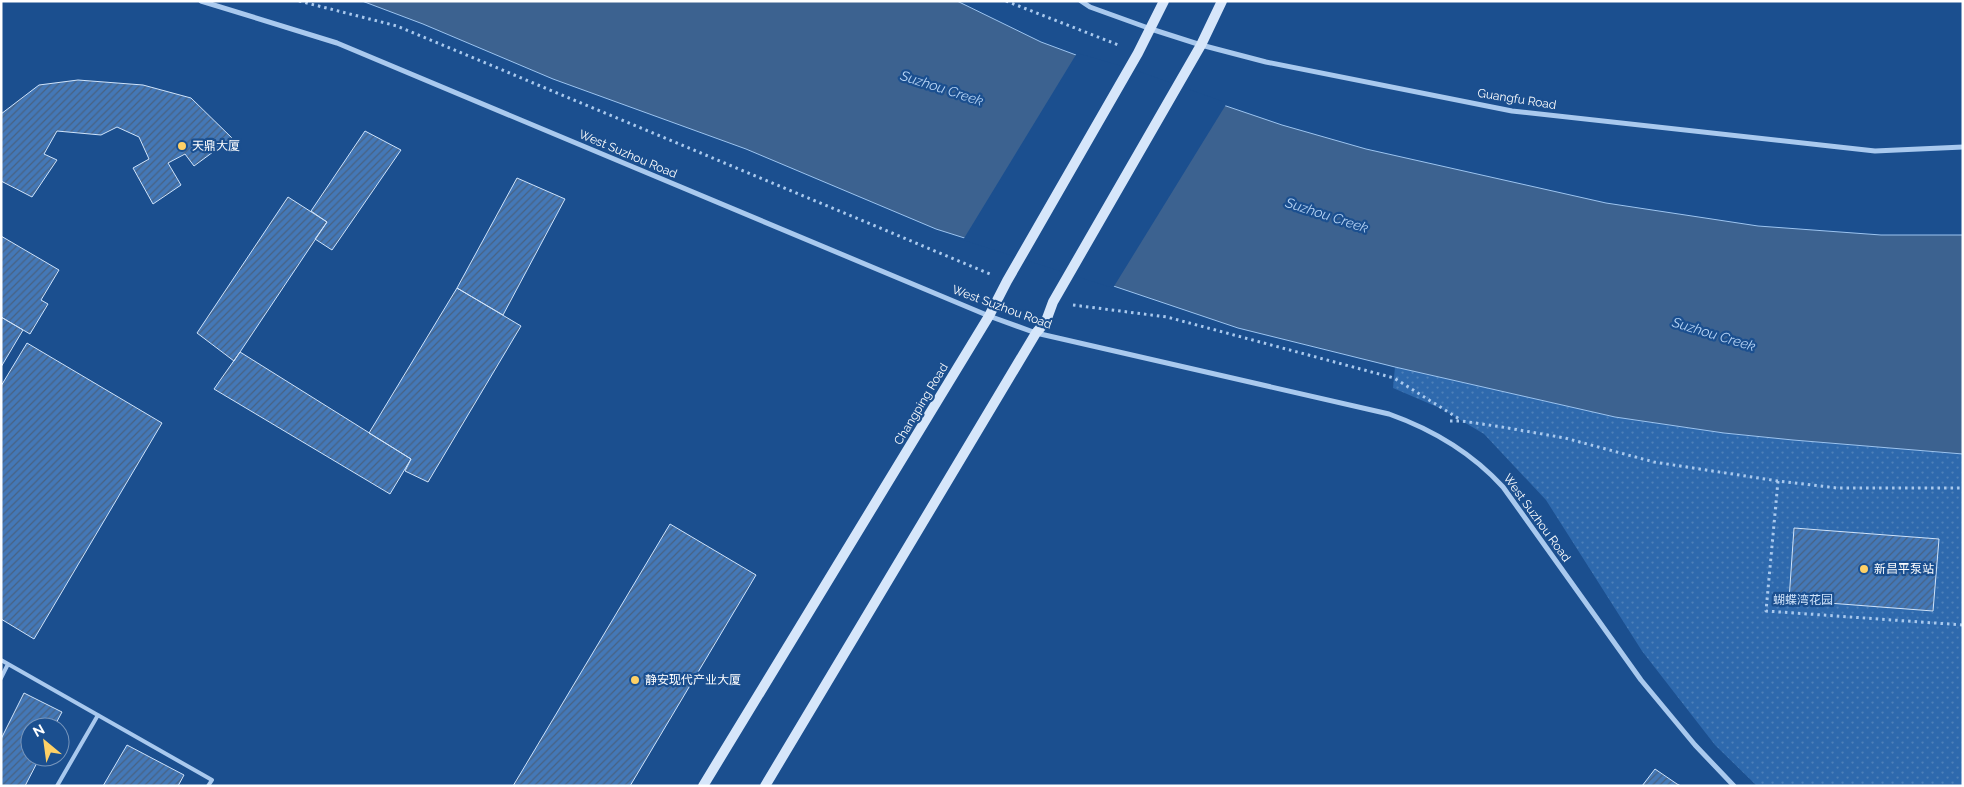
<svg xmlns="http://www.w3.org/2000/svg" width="1964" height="787" viewBox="0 0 1964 787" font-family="Raleway,'Noto Sans SC',sans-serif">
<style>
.grass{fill:url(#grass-dots)}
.water{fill:#3c6290;stroke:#9cc4f0}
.pier{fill:#1b4f8f}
.building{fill:url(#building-hatch);stroke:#cfe3fa}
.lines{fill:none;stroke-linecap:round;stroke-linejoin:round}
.path{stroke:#a9c9ee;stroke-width:3;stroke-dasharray:2.5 4;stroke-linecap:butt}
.lane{stroke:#a9c9ee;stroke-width:4}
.street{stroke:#a9c9ee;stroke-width:5}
.secondary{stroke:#d6e6fa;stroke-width:10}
.poi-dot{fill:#ffd166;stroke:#1b4f8f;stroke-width:2}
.labels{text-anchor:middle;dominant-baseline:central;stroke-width:4.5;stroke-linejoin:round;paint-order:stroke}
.street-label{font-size:12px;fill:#fff;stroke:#1b4f8f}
.poi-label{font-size:12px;fill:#fff;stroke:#1b4f8f;text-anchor:start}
.park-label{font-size:12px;fill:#cfe3fa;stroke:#1b4f8f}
.water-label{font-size:14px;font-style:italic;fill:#b5d3f5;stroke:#1b4f8f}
</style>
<defs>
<pattern id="grass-dots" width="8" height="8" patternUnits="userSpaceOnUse" patternTransform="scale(1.25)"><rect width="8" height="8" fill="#2e69ad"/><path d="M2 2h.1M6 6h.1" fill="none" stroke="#4d80b9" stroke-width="1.8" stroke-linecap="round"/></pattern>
<pattern id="building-hatch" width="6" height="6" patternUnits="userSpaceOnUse" patternTransform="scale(1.25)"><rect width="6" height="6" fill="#4478b7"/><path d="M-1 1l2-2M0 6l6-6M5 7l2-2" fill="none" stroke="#486282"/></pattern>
</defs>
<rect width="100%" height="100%" fill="#1b4f8f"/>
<path class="grass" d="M1395 367 1615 417 1724 433 1793 440 1963 454V786H1757L1715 745 1642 651 1546 500 1484 434 1442 409 1393 388Z"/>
<path class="water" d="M362 1H957L1041 42 1076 55 1282 125 1366 149 1606 203 1758 226 1881 235H1963V454L1793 440 1724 433 1615 417 1395 367 1238 328 1069 271 936 229 746 149 553 79 423 24Z"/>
<path class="pier" d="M1077 53 1135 70 1227 103 1113 288 963 240Z"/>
<path class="building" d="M78 80 143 85 191 98 232 138 194 166 185 154 168 163 181 185 153 204 133 168 149 159 139 137 117 127 101 135 57 131 44 154 57 160 32 197 1 181V114L39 85Z
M365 131 401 150 332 250 315 239 327 222 311 211Z
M517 178 565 199 503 315 457 288Z
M288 197 327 222 234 361 197 333Z
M1 236 59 270 41 300 48 304 30 334 1 317Z
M457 288 521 326 428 482 405 471 411 459 369 433Z
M1 317 23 330 1 367Z
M27 343 162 423 34 639 1 619V386Z
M240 352 411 459 390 494 214 389Z
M670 524 756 575 630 786H513Z
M1794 528 1939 539 1933 611 1789 600Z
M24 693 62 712 54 727H30V757H40L25 786H1V739Z
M127 745 184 775 178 786H103Z
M1655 769 1677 784 1681 786H1642Z"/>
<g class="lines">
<path class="path" d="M299 1 397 26 990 274
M1006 1 1121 46
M1073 305 1167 317 1394 378 1461 420
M1450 421H1462L1502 427 1565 438 1654 462 1778 481 1837 488H1963
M1778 481 1766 611 1963 625"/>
<path class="lane" d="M1 660 212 780 208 786
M1 678 8 664
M57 786 98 715"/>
<path class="street" d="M201 1 337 43 989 316 1036 333 1389 414C1434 430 1471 452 1503 487L1641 680 1695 745 1734 786
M1081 1 1090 7 1151 29 1201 45 1266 62 1512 111 1875 151 1963 147"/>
<path class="secondary" d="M703 786 989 316 1007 281 1138 53 1164 1
M765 786 1036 333 1046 321 1053 302 1201 45 1222 1"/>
</g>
<g class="poi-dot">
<circle cx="182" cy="146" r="5"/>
<circle cx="1864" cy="569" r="5"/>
<circle cx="635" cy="680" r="5"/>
</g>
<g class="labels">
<g class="street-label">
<text transform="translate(1517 99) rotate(9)">Guangfu Road</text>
<text transform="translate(628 154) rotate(23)">West Suzhou Road</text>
<text transform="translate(1002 307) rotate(20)">West Suzhou Road</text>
<text transform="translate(921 404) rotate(-59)">Changping Road</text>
<text transform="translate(1537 518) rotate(54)">West Suzhou Road</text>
</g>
<g class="poi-label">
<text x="192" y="146">天鼎大厦</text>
<text x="1874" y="569">新昌平泵站</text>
<text x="645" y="680">静安现代产业大厦</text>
</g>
<g class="park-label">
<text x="1803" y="600">蝴蝶湾花园</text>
</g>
<g class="water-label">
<text transform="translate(942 88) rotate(18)">Suzhou Creek</text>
<text transform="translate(1327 215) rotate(18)">Suzhou Creek</text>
<text transform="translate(1714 334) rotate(17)">Suzhou Creek</text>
</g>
</g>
<rect width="1964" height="787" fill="none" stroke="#ffffff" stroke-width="5"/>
<g transform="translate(45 742) rotate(331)"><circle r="24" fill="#1b4f8f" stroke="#7695bc"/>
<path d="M0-4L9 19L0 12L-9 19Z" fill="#ffd166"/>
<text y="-8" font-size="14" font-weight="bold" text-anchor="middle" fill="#ffffff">N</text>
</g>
</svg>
